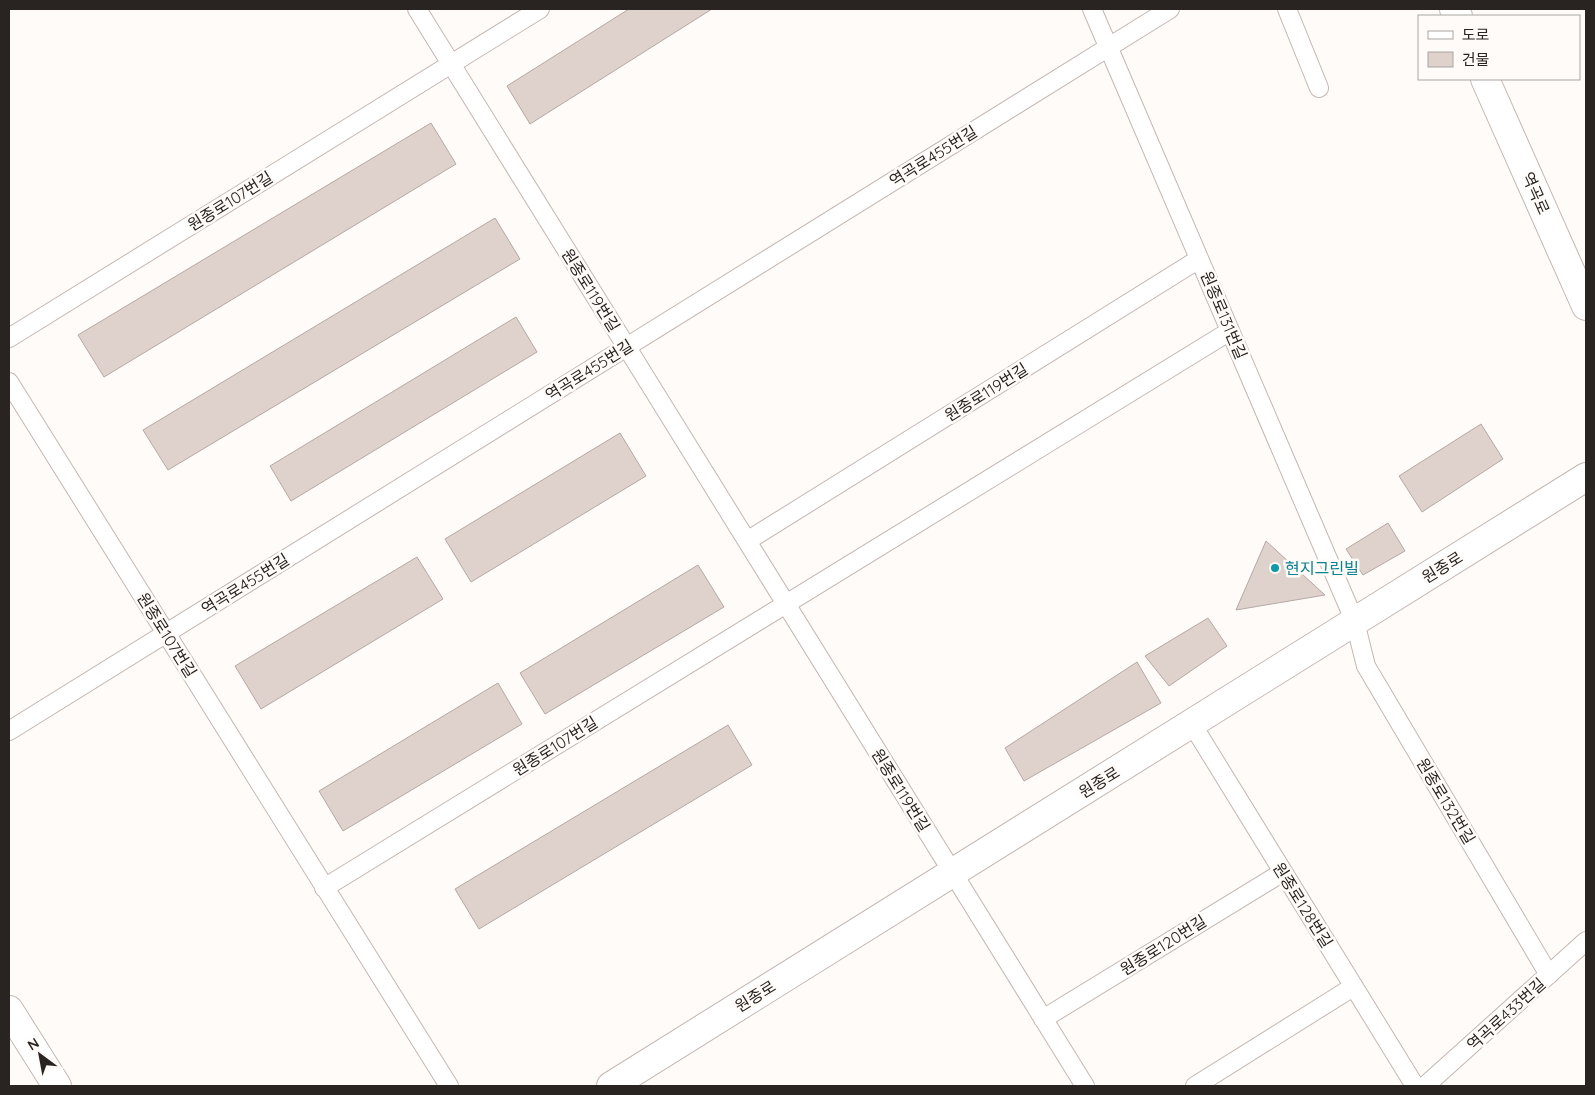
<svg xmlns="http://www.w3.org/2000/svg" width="1595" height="1095" viewBox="0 0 1595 1095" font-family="Quicksand,'Noto Sans KR',sans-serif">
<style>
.building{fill:#dfd1cc;stroke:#b6a8a3}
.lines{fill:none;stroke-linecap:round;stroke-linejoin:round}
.lane-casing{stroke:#c5b7b2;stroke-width:20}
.street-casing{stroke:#c5b7b2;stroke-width:30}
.secondary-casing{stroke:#c5b7b2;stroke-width:30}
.lane{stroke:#fff;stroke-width:18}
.street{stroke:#fff;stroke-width:28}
.secondary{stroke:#fff;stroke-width:28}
.culture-dot{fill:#0f9aa8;stroke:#fefbf9;stroke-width:2}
.labels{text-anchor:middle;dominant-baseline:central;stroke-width:5;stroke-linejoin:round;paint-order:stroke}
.street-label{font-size:16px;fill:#292422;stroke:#fefbf9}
.culture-label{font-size:16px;fill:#0d838f;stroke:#fefbf9;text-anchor:start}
</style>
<rect width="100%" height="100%" fill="#fefbf9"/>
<path class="building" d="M629 9H712L530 124 507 86Z
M431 123 456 164 104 377 78 335Z
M495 218 520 259 168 470 143 430Z
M516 317 537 352 291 501 270 466Z
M1481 424 1503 459 1422 512 1399 476Z
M620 433 646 476 471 582 445 539Z
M1388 523 1405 551 1363 575 1346 549Z
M1266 541 1325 595 1236 610Z
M417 557 443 599 261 709 235 666Z
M698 565 724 607 545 714 520 673Z
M1208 618 1227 646 1169 686 1145 656Z
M1137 662 1161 703 1024 781 1005 748Z
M498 683 522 724 343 831 319 791Z
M728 725 752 765 479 929 455 889Z"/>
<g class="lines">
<defs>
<path id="lane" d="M417 9 1085 1086
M1092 9 1355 622 1366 666 1549 975
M1287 9 1319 88
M9 338 540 9
M9 382 449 1086
M747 541 1199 259
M1192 724 1415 1086
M9 731 1170 9
M324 888 1230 331
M1043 1019 1283 872
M1195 1086 1353 987
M1425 1086 1586 941"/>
<path id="street" d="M611 1086 1586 477"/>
<path id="secondary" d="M1454 9 1458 16
M1485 79 1586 306
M9 1010 57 1086"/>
</defs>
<use href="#lane" class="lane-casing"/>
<use href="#street" class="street-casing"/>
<use href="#secondary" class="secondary-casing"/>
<use href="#lane" class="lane"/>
<use href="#street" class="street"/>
<use href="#secondary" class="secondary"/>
</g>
<circle class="culture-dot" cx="1275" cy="568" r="5"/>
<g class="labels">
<g class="street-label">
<text transform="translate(933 156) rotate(-32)">역곡로455번길</text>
<text transform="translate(1536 193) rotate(66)">역곡로</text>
<text transform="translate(230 201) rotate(-32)">원종로107번길</text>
<text transform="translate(591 290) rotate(58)">원종로119번길</text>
<text transform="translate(1224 315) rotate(67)">원종로131번길</text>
<text transform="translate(589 370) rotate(-32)">역곡로455번길</text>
<text transform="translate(986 392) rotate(-32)">원종로119번길</text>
<text transform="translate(1442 567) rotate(-32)">원종로</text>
<text transform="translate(245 584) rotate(-32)">역곡로455번길</text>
<text transform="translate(167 635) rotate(58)">원종로107번길</text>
<text transform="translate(555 746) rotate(-32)">원종로107번길</text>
<text transform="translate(1099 782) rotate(-32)">원종로</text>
<text transform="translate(901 790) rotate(58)">원종로119번길</text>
<text transform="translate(1446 801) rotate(59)">원종로132번길</text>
<text transform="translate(1303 905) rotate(58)">원종로128번길</text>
<text transform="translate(1163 945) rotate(-32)">원종로120번길</text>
<text transform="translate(755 996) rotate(-32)">원종로</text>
<text transform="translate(1506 1014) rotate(-42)">역곡로433번길</text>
</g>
<g class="culture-label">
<text x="1285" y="568">현지그린빌</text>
</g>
</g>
<rect width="1595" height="1095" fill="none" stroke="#292422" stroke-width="20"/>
<rect x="1418" y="15" width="162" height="65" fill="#fefbf9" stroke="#a9a5a3"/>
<rect x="1428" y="31" width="25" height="8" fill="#ffffff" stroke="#a9a5a3"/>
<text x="1462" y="40" font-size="15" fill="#292422">도로</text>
<rect x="1428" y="52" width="25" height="15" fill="#dfd1cc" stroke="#a9a5a3"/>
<text x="1462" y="65" font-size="15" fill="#292422">건물</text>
<g transform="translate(40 1055) rotate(328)" stroke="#fefbf9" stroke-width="4" paint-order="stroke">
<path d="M0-4L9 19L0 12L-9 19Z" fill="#292422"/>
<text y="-8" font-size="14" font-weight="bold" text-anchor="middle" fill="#292422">N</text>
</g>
</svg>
